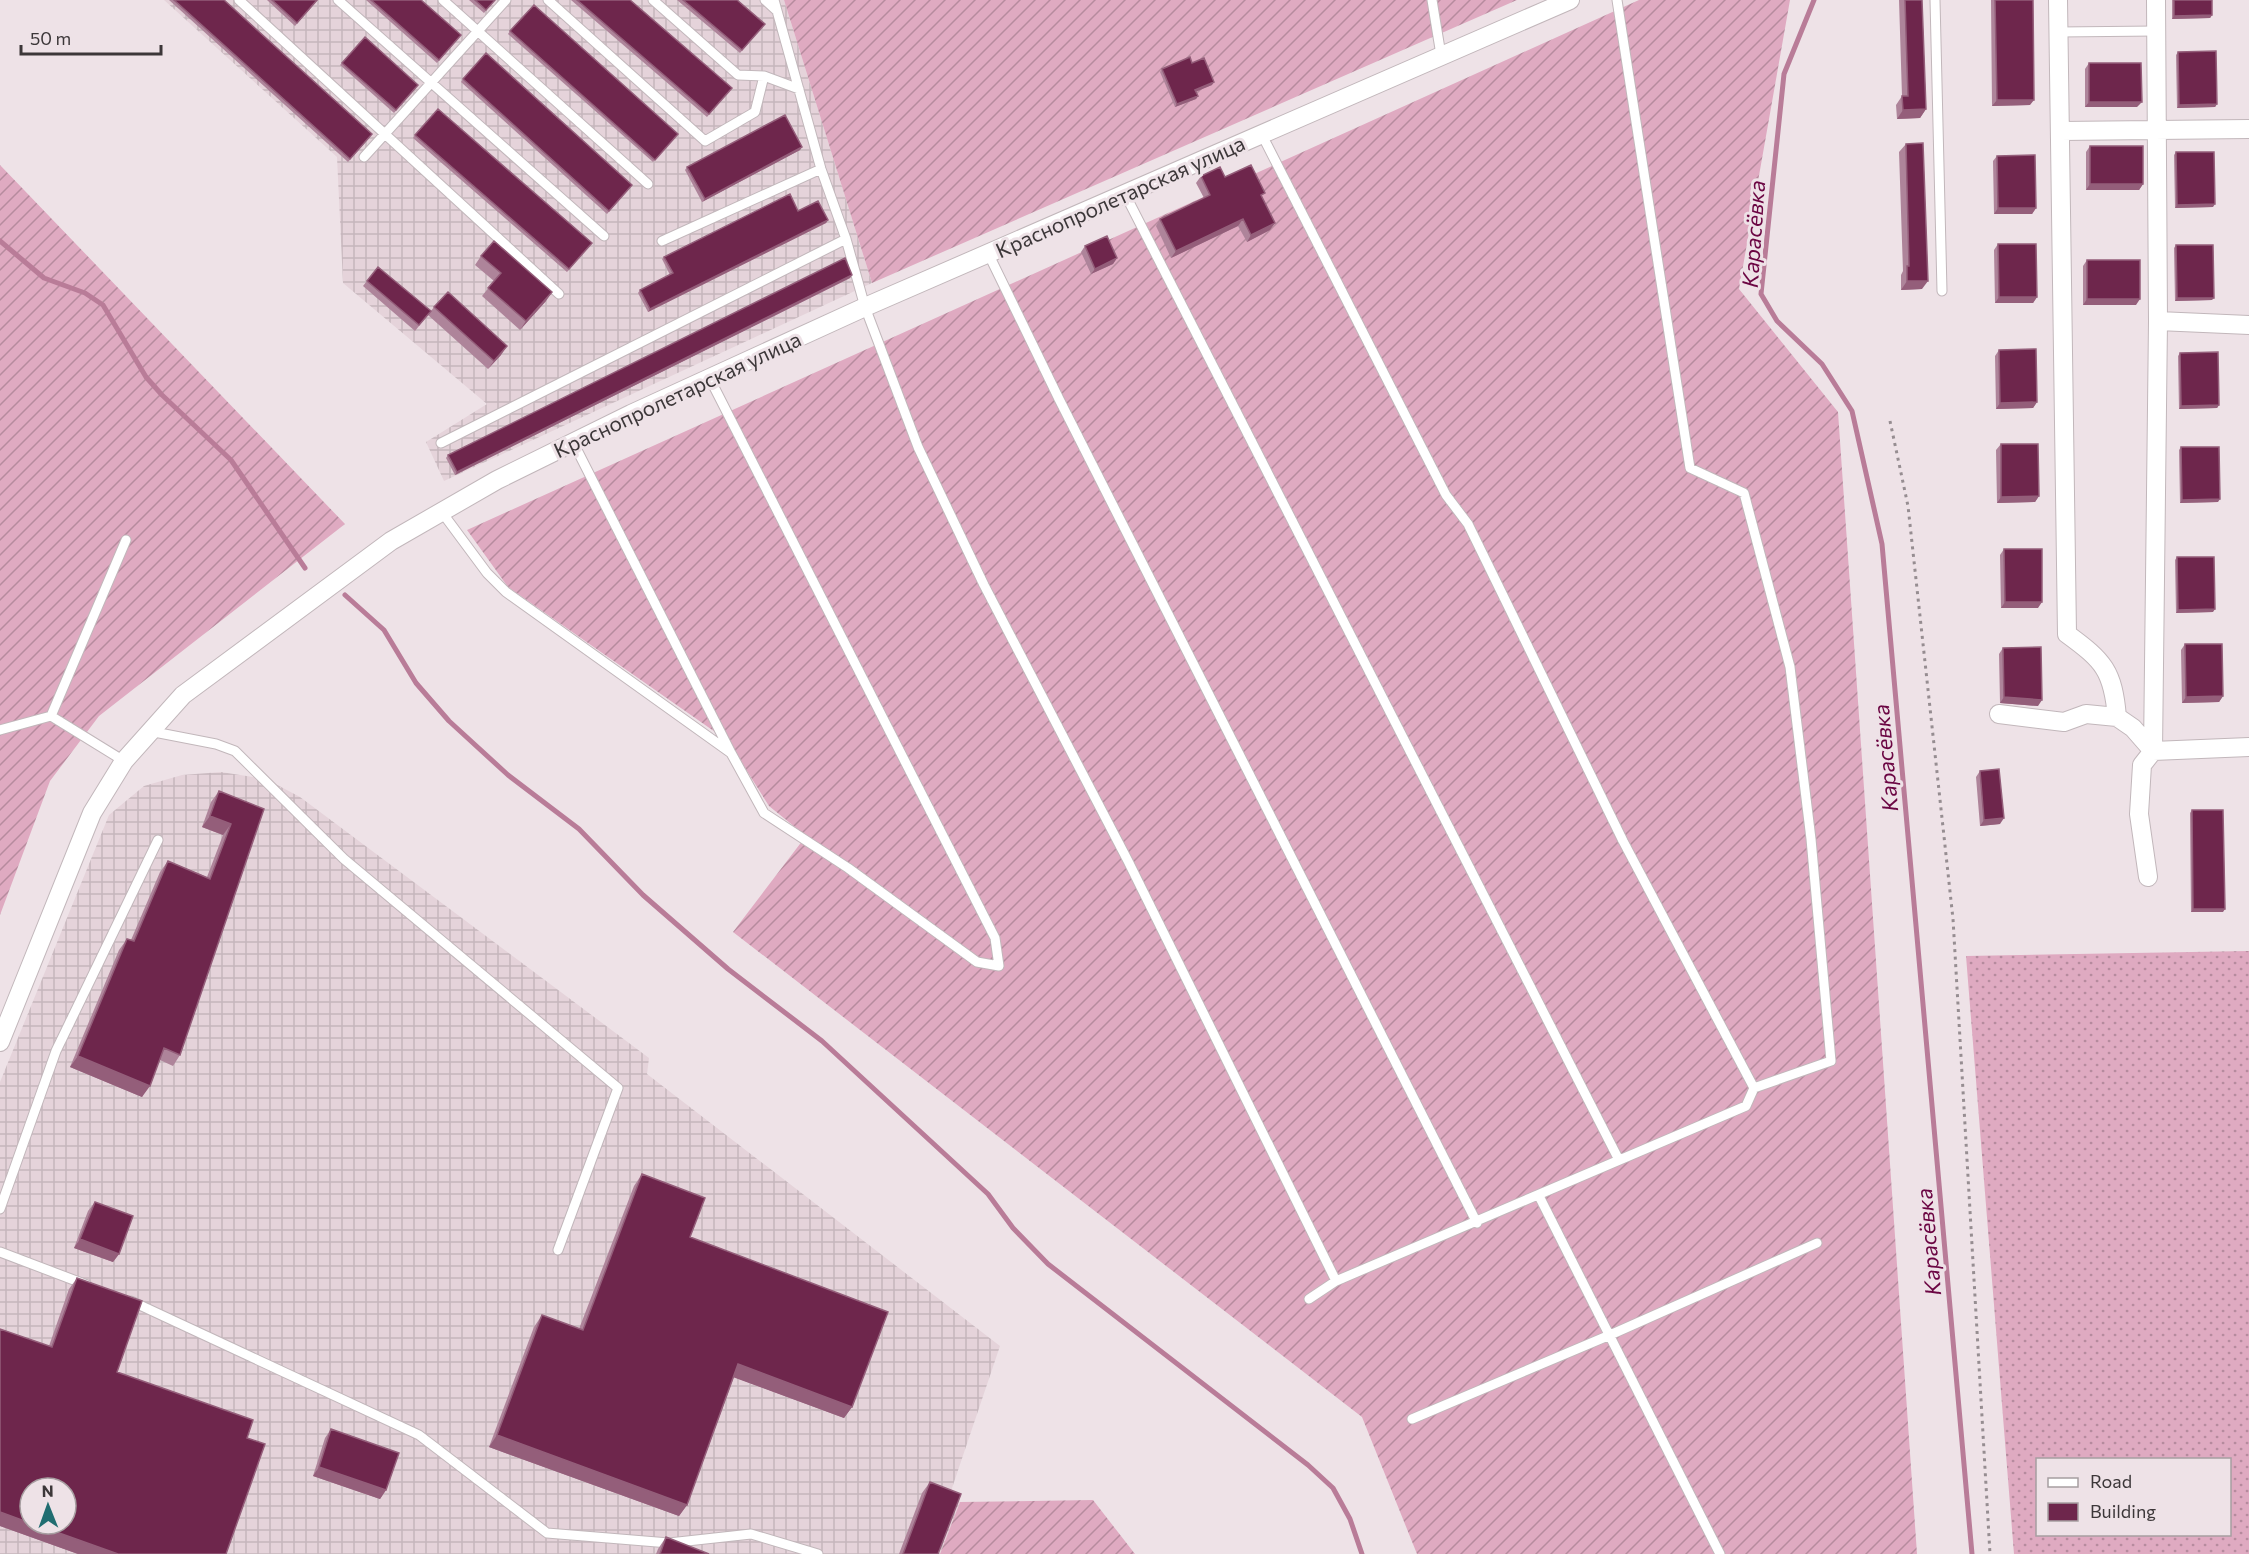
<svg xmlns="http://www.w3.org/2000/svg" width="2249" height="1554" viewBox="0 0 2249 1554" font-family="Commissioner,sans-serif">
<style>
.industrial{fill:url(#industrial-grid);fill-rule:evenodd}
.grass{fill:url(#grass-dots);fill-rule:evenodd}
.garden{fill:url(#garden-furrows)}
.lines{fill:none;stroke-linecap:round;stroke-linejoin:round}
.stream{stroke:#b97c98;stroke-width:5}
.lane-casing{stroke:#c2b7bb;stroke-width:11}
.street-casing{stroke:#c2b7bb;stroke-width:20}
.path{stroke:#968d91;stroke-width:3;stroke-dasharray:3 4.5;stroke-linecap:butt}
.lane{stroke:#fff;stroke-width:9}
.street{stroke:#fff;stroke-width:18}
.wall{fill:#ae849a}
.shaded-wall{fill:#945e7a}
.building{fill:#6e264c;stroke:#945e7a;stroke-width:1.5}
.labels{text-anchor:middle;dominant-baseline:central;stroke-width:6;stroke-linejoin:round;paint-order:stroke}
.street-label{font-size:21px;fill:#3c3739;stroke:#eee2e7}
.water-label{font-size:22px;font-style:italic;fill:#6b0643;stroke:#eee2e7}
</style>
<defs>
<pattern id="industrial-grid" width="8" height="8" patternUnits="userSpaceOnUse" patternTransform="scale(1.5)"><rect width="8" height="8" fill="#e5d3da"/><path d="M0 4h8M4 0v8" fill="none" stroke="#c5b6bc"/></pattern>
<pattern id="grass-dots" width="8" height="8" patternUnits="userSpaceOnUse" patternTransform="scale(1.5)"><rect width="8" height="8" fill="#dfaac1"/><path d="M2 2h.1M6 6h.1" fill="none" stroke="#b68b9e" stroke-width="1.8" stroke-linecap="round"/></pattern>
<pattern id="garden-furrows" width="10" height="10" patternUnits="userSpaceOnUse" patternTransform="scale(1.5)"><rect width="10" height="10" fill="#dfaac1"/><path d="M-1 1l2-2M0 10L10 0M9 11l2-2" fill="none" stroke="#b68b9e"/></pattern>
</defs>
<rect width="100%" height="100%" fill="#eee2e7"/>
<path class="industrial" d="M164 0H784L872 283 444 481 426 442 487 404 343 283 337 157Z
M221 772 266 779 300 797 649 1058 647 1074 1000 1346 950 1494 960 1502 940 1554H0V1082L109 815 144 786 182 775ZM30 1488H66V1524H30Z"/>
<path class="grass" d="M2249 951V1554H2014L1966 956ZM2038 1460H2230V1534H2038Z"/>
<path class="garden" d="M784 0H1517L872 283Z
M1639 0H1790L1739 289 1838 412 1917 1554H1417L1362 1417 733 932 806 836 769 806 728 741 508 587 467 530Z
M0 165 345 524 99 716 50 781 0 915Z
M1093 1500 1135 1554H940L960 1502Z"/>
<g class="lines">
<path class="stream" d="M1814 0 1784 74 1761 294 1777 321 1822 364 1852 411 1882 544 1972 1554
M0 241 44 278 85 293 103 305 146 377 162 395 231 460 305 568
M345 595 384 630 416 683 449 721 508 775 579 829 643 895 728 969 822 1041 988 1194 1013 1228 1048 1264 1308 1465 1333 1488 1350 1519 1362 1554"/>
<defs>
<path id="lane" d="M239 0 559 294
M338 0 604 236
M443 0 648 184
M548 0 705 141 755 112 764 76
M653 0 738 75 764 76 799 89
M765 0 777 11
M774 0 821 169 846 239 865 307 918 447 984 585 1128 861 1336 1281
M1432 0 1441 55
M1935 0 1942 291
M2059 32 2156 31
M1261 133 1446 495 1468 524 1623 841 1754 1088
M364 157 506 0
M1125 194 1619 1160
M662 241 821 169
M989 255 1059 399 1477 1223
M573 442 730 751
M441 443 846 239
M441 511 487 573 506 592 731 753 764 813 848 868 977 962 999 966 995 938 710 379
M51 716 126 540
M0 730 51 716 124 761
M149 731 216 744 235 751 344 859 618 1088 558 1250
M1539 1196 1720 1554
M0 1209 56 1051 158 840
M0 1252 87 1285
M1309 1299 1336 1281 1746 1106 1754 1088 1831 1061 1811 839 1790 667 1744 493 1690 468 1617 0
M131 1301 419 1435 547 1533 669 1543 751 1534 818 1554
M1412 1419 1610 1335 1817 1243"/>
<path id="street" d="M2058 0 2067 634C2104 661 2113 671 2117 717
M2061 131 2249 129
M2158 321 2249 325
M1999 714 2064 722 2086 714 2117 717 2133 728 2153 751 2249 747
M2148 877 2139 814 2142 765 2153 751 2158 321 2156 0
M0 1042 92 813 124 761 183 695 391 541 497 480 631 414 865 307 1570 0"/>
</defs>
<use href="#lane" class="lane-casing"/>
<use href="#street" class="street-casing"/>
<path class="path" d="M1890 421 1908 506 1953 919 1990 1554"/>
<use href="#lane" class="lane"/>
<use href="#street" class="street"/>
</g>
<path class="wall" d="M169 0H224L370 137 348 162Z
M267 0H318L295 26Z
M366 0H421L461 35 437 63Z
M469 0H495L484 13Z
M571 0H630L732 88 707 117Z
M677 0H737L765 24 740 53Z
M1899 0H1922L1926 109 1920 118 1897 119 1896 105 1902 96Z
M1991 0H2033L2030 105 1992 106Z
M2172 0H2212V15L2210 18 2172 19Z
M510 31 678 134 653 162 508 34Z
M2178 52 2217 104 2215 107 2177 108 2176 55Z
M342 63 416 88 394 113 340 65Z
M1192 63 1212 85 1196 91 1198 96 1196 99 1175 107 1160 72 1162 69Z
M2089 63 2137 107H2085V69Z
M463 79 630 188 607 214 461 82Z
M415 135 592 243 567 272 413 138Z
M1906 144 1922 289 1901 290V275L1903 271 1899 152Z
M2090 146 2143 184 2139 190H2086V152Z
M802 147 800 150 702 202 685 170 687 167Z
M2176 152 2213 207 2175 208 2174 155Z
M1997 156 2036 208 2032 214H1994L1993 161Z
M1201 176 1225 177 1262 198 1270 230 1247 242 1238 226 1171 258 1156 226 1160 219 1204 198 1196 183Z
M798 211 828 220 826 223 648 312 638 293 640 290 670 275 662 259 664 257Z
M1998 244 2037 297 2033 303H1995L1994 250Z
M2176 245 2212 300 2175 301 2174 248Z
M1085 246 1117 258 1113 264 1091 274 1081 252Z
M481 256 546 301 520 330 482 296 494 281 475 265Z
M2087 260 2136 305H2083V266Z
M852 275 850 278 455 475 446 458 448 455Z
M367 281 431 311 415 331 363 286Z
M434 307 501 355 488 369 428 315Z
M1999 350 2037 402 2033 408 1996 409 1995 356Z
M2180 353 2219 405 2217 408 2179 409 2178 356Z
M2001 444 2039 496 2035 502 1997 503 1996 450Z
M2181 447 2218 502 2180 503 2179 450Z
M2004 549 2038 608H2001L2000 555Z
M2177 557 2213 612 2176 613 2175 560Z
M2185 644 2223 696 2219 702 2182 703 2181 650Z
M2003 648 2038 706 2000 703 1999 654Z
M1980 771 2000 824 1980 826 1976 777Z
M219 791 264 809 180 1055 173 1066 160 1060 142 1097 70 1067 119 950 127 939 131 940 160 872 168 861 207 877 223 835 202 827 211 802Z
M2192 810 2223 912H2191L2190 813Z
M642 1174 690 1237 852 1407 844 1418 734 1377 687 1505 679 1516 489 1447 534 1327 542 1315 579 1329 634 1186Z
M95 1202 119 1254 113 1262 74 1248 88 1211Z
M77 1278 117 1372 247 1438 226 1554H78L0 1526V1329L49 1346 69 1289Z
M331 1429 386 1490 380 1499 313 1476 325 1438Z
M930 1482 938 1554H899L922 1493Z
M666 1537 709 1554H656L658 1549Z"/>
<path class="shaded-wall" d="M2212 15 2210 18 2172 19 2174 16Z
M1214 82 1212 85 1193 93 1195 90Z
M1198 96 1196 99 1175 107 1177 104Z
M1997 100H2034L2030 105 1992 106Z
M2089 102H2142L2137 107H2085Z
M2217 104 2215 107 2177 108 2179 105Z
M1926 109 1920 118 1897 119 1903 110Z
M802 147 800 150 702 202 705 199Z
M2090 184H2143L2139 190H2086Z
M2215 204 2213 207 2175 208 2177 205Z
M1998 208H2036L2032 214H1994Z
M1243 219 1238 226 1171 258 1176 251Z
M828 220 826 223 648 312 650 309Z
M1275 223 1270 230 1247 242 1251 235Z
M1117 258 1113 264 1091 274 1095 269Z
M852 275 850 278 455 475 457 472Z
M1907 281H1928L1922 289 1901 290Z
M552 292 546 301 520 330 526 321Z
M1999 297H2037L2033 303H1995Z
M2177 298H2214L2212 300 2175 301Z
M2087 299H2140L2136 305H2083Z
M507 346 501 355 488 369 494 361Z
M2037 402 2033 408 1996 409 2000 403Z
M2219 405 2217 408 2179 409 2181 406Z
M2039 496 2035 502 1997 503 2001 497Z
M2220 499 2218 502 2180 503 2182 500Z
M2005 602H2042L2038 608H2001Z
M2215 609 2213 612 2176 613 2178 610Z
M2223 696 2219 702 2182 703 2186 697Z
M2004 697 2042 700 2038 706 2000 703Z
M210 816 231 824 223 835 202 827Z
M2004 818 2000 824 1980 826 1984 820Z
M2193 909H2225L2223 912H2191Z
M78 1056 150 1086 142 1097 70 1067Z
M80 1239 119 1254 113 1262 74 1248Z
M738 1364 852 1407 844 1418 730 1376Z
M497 1435 687 1505 679 1516 489 1447Z
M319 1467 386 1490 380 1499 313 1476Z
M0 1512 30 1523V1524H34L118 1554H78L0 1526Z"/>
<path class="building" d="M174 0H224L372 134 350 159Z
M272 0H317L297 23Z
M371 0H421L461 35 439 60Z
M475 0H495L486 10Z
M577 0H630L732 88 709 114Z
M683 0H737L765 24 742 50Z
M1905 0H1922L1926 109 1903 110 1902 96H1908Z
M1995 0H2033L2034 100H1997Z
M2174 0H2212V15L2174 16Z
M534 5 678 134 655 160 510 31Z
M365 37 418 85 396 110 342 63Z
M2216 51 2217 104 2179 105 2178 52Z
M486 53 632 185 609 211 463 79Z
M1190 57 1192 63 1204 58 1214 82 1195 90 1198 96 1177 104 1162 69Z
M2089 63H2141L2142 102H2089Z
M438 109 592 243 569 269 415 135Z
M785 115 802 147 705 199 687 167Z
M1923 143 1928 281H1907V266H1909L1906 144Z
M2090 146H2143V184H2090Z
M2176 152H2214L2215 204 2177 205Z
M2035 155 2036 208H1998L1997 156Z
M1251 165 1265 193 1261 195 1275 223 1251 235 1243 219 1176 251 1160 219 1210 195 1201 176 1220 167 1225 177Z
M790 194 798 211 818 201 828 220 650 309 640 290 673 273 664 257Z
M1107 236 1117 258 1095 269 1085 246Z
M494 241 552 292 526 321 488 288 501 273 481 256Z
M1998 244H2036L2037 297H1999Z
M2176 245H2213L2214 298H2177Z
M845 258 852 275 457 472 448 455Z
M2087 260H2140V299H2087Z
M378 267 431 311 419 325 367 281Z
M448 292 507 346 494 361 434 307Z
M2036 349 2037 402 2000 403 1999 350Z
M2218 352 2219 405 2181 406 2180 353Z
M2001 444H2038L2039 496 2001 497Z
M2181 447H2219L2220 499 2182 500Z
M2004 549H2042V602H2005Z
M2177 557H2214L2215 609 2178 610Z
M2185 644H2222L2223 696 2186 697Z
M2041 647 2042 700 2004 697 2003 648Z
M1999 769 2004 818 1984 820 1980 771Z
M219 791 264 809 180 1055 164 1048 150 1086 78 1056 127 939 134 941 168 861 210 879 231 824 210 816Z
M2192 810H2223L2225 909H2193Z
M642 1174 705 1198 690 1237 888 1312 852 1407 738 1364 687 1505 497 1435 542 1315 583 1330Z
M95 1202 133 1216 119 1254 80 1239Z
M77 1278 142 1301 117 1372 253 1420 247 1438 265 1444 226 1554H118L34 1524H66V1488H30V1523L0 1512V1329L52 1347Z
M331 1429 399 1453 386 1490 319 1467Z
M930 1482 961 1494 938 1554H903Z
M666 1537 709 1554H660Z"/>
<g class="labels">
<g class="street-label">
<text transform="translate(1120 196) rotate(-24)">Краснопролетарская улица</text>
<text transform="translate(677 394) rotate(-25)">Краснопролетарская улица</text>
</g>
<g class="water-label">
<text transform="translate(1753 234) rotate(-86)">Карасёвка</text>
<text transform="translate(1885 758) rotate(-95)">Карасёвка</text>
<text transform="translate(1928 1242) rotate(-95)">Карасёвка</text>
</g>
</g>
<rect x="2036" y="1458" width="195" height="78" fill="#eee2e7" stroke="#a79ea1" stroke-width="1.5"/>
<rect x="2048" y="1478" width="30" height="9" fill="#ffffff" stroke="#a79ea1" stroke-width="1.5"/>
<text x="2090" y="1488" font-size="18" fill="#3c3739">Road</text>
<rect x="2048" y="1503" width="30" height="18" fill="#6e264c" stroke="#a79ea1" stroke-width="1.5"/>
<text x="2090" y="1518" font-size="18" fill="#3c3739">Building</text>
<g transform="translate(48 1506) rotate(359)"><circle r="28" fill="#eee2e7" stroke="#a79ea1" stroke-width="1.5"/>
<path d="M0-4.5L10 22L0 15L-10 22Z" fill="#216d71"/>
<text y="-9" font-size="16" font-weight="bold" text-anchor="middle" fill="#3c3739">N</text>
</g>
<path d="M21 45v9h140v-9" fill="none" stroke="#3c3739" stroke-width="3"/>
<text x="30" y="45" font-size="18" fill="#3c3739" stroke="#eee2e7" stroke-width="4.5" paint-order="stroke">50 m</text>
</svg>
